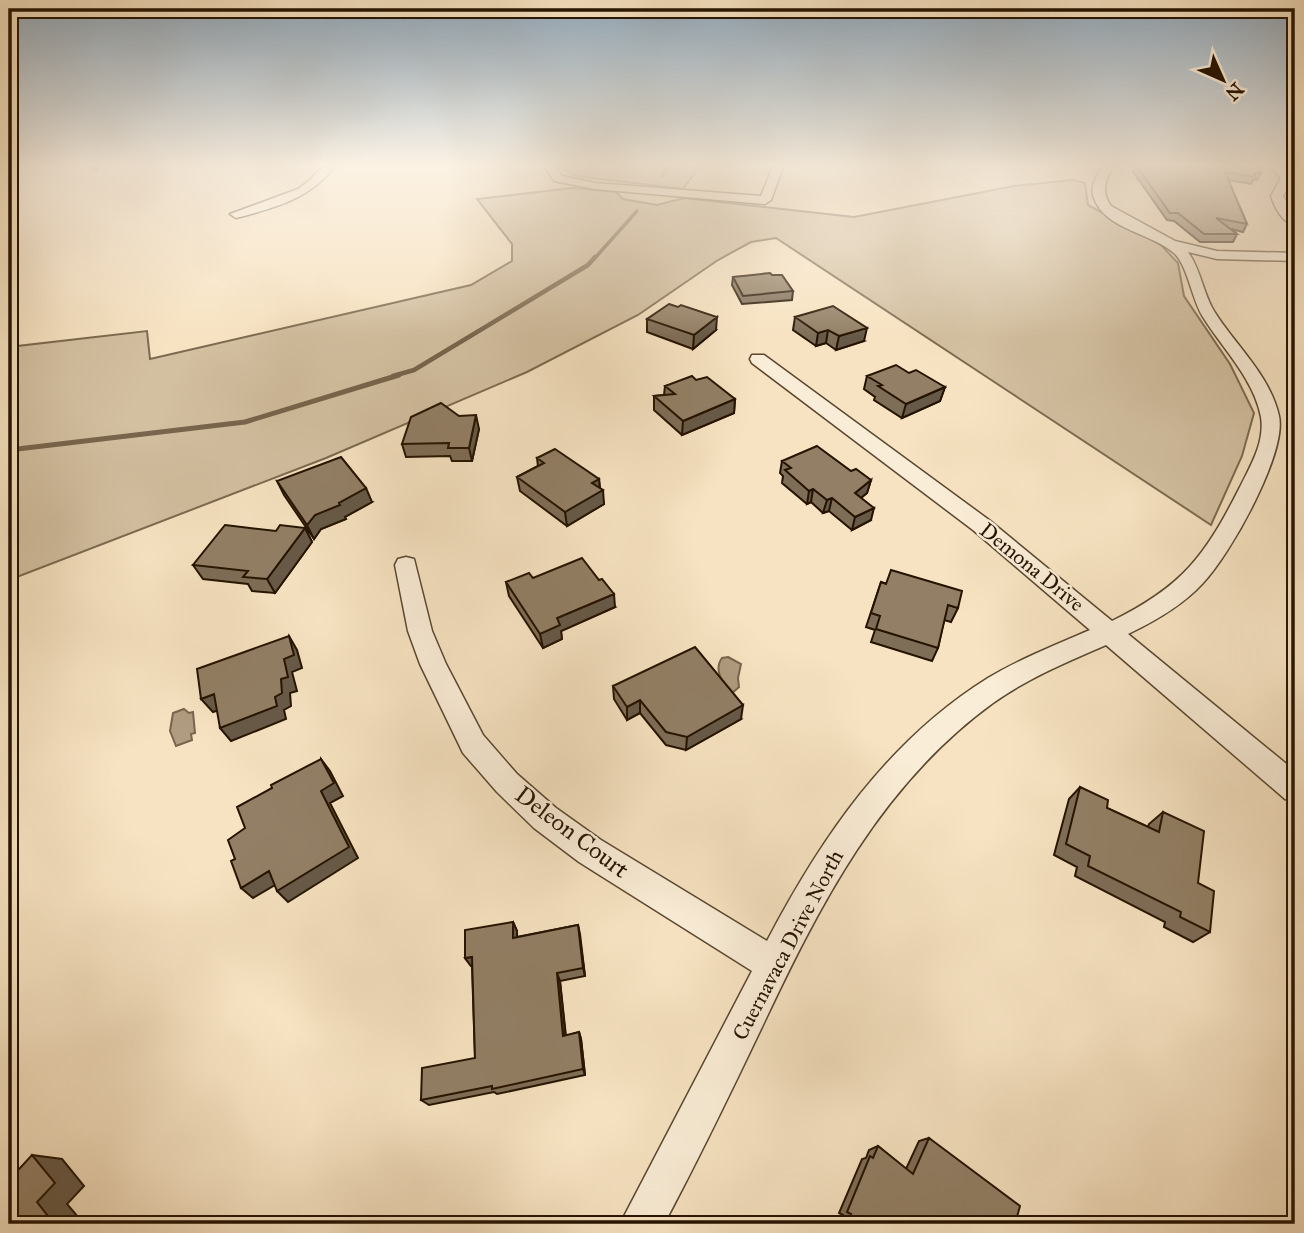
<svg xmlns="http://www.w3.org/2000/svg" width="1304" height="1233" viewBox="0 0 1304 1233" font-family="'IM FELL Great Primer',serif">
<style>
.green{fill:#d3c0a1;stroke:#7c6a50;stroke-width:2}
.water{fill:#b09c80;stroke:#78654d;stroke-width:2}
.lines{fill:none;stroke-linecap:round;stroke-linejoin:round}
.stream-far2{stroke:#78654d;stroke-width:3.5}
.stream-far1{stroke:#78654d;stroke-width:4.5}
.stream{stroke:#78654d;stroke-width:5}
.minor-casing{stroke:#5a4730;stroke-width:3}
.minor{fill:#faedd7;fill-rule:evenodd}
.wall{fill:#7e6d57;stroke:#251300;stroke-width:2}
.shaded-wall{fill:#665947;stroke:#251300;stroke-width:2}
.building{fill:#927f65;stroke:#251300;stroke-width:2}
.labels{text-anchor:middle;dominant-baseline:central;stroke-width:5;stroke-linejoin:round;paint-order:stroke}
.street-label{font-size:21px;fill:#251300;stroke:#faedd7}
.near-street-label{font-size:24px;fill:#251300;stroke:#faedd7}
</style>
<rect width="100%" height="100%" fill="#f7e3c2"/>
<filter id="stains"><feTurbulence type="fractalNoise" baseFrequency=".00286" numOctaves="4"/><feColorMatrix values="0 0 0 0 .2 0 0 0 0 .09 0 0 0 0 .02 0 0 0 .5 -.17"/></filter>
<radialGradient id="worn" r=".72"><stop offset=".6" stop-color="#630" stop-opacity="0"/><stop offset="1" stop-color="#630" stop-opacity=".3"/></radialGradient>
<path class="green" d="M561 164H702L683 189 576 176 564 170Z
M1072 180 1085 183 1088 205 1161 245 1178 263 1184 296 1230 364 1254 413 1242 456 1211 525 776 238 751 242 718 260 638 315 527 372 326 458 9 580V347L147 331 150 359 471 285 512 261V244L477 199 572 188 616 192 623 199 657 205 684 198 854 217 1014 186Z"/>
<path class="water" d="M728 657 741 664 738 678 739 687 731 694C723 683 713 670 722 658Z
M184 709 189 713 193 712 195 733 191 734 192 740 176 746 170 731 173 713Z"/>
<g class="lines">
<path class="stream-far2" d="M662 176 670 164
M594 259 637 211"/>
<path class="stream-far1" d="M393 376 414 370 588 265 595 257"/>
<path class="stream" d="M9 450 245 422 399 375"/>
<defs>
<path id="minor" d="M325 164H336C313 198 275 208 236 218L230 214 298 189 309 181Z
M543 164H553L562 176 595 183 761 196 774 164H784L771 200 765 204 595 189 554 181Z
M1104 164H1114C1106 180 1100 190 1111 206L1175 241 1217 251 1295 253V261L1217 259 1188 252C1201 270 1203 293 1214 311 1235 345 1270 375 1279 416 1287 453 1230 555 1203 583 1183 605 1155 621 1128 634L1295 771V802L1285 799 1106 645C1067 662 1028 678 993 703 880 785 819 906 761 1029 730 1094 698 1160 664 1224H620L752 971 579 862 534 828 497 792 463 753 420 664 408 631 395 565 398 559 406 557 414 559 432 631 446 664 483 735 517 774 556 808 601 840 767 941C821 838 887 741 988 678 1020 659 1055 645 1090 630L973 530 752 363 750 359 752 355H764L989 520 1112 621C1183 586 1205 556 1240 487 1251 465 1265 442 1261 417 1254 379 1222 348 1203 317 1192 300 1188 267 1175 254 1153 233 1105 230 1094 198 1089 186 1098 174 1104 164Z
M1269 164H1280L1293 178 1283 196 1295 216V226C1282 222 1275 208 1271 196L1281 178Z"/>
</defs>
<use href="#minor" class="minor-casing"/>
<use href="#minor" class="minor"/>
</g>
<path class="wall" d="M85 164H100L96 170Z
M831 164H853L852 166 832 165Z
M1136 165 1261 173 1257 180H1253L1251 184 1228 180 1247 224 1243 232 1231 229 1237 234 1233 242H1200L1174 221 1167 220 1133 172Z
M772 275 793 291 792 300 742 304 732 285 733 277Z
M795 317 864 341 836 350 826 343 816 346 793 330Z
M647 319 716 330 693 349 647 332Z
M909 373 945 387 940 401 902 418 874 400 875 397 864 389 867 376Z
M696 380 735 399 734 413 682 435 654 410V396L664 395 665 386Z
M459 416 479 429 472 461H452L450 456 406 457 402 444Z
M537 458 599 479 600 488 604 504 567 526 520 491 517 477 538 466Z
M782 461 851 471 871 480 867 493 861 498 871 520 852 530 829 511 823 513 811 502 807 504 782 483 783 476 780 473Z
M277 481 372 502 345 517 346 519 321 529 314 539 284 495Z
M305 528 312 542 275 593 252 591 248 584 203 579 193 565 276 531Z
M533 578 615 607 561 631 562 639 543 648 509 596 506 582Z
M881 582 958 608 951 622 944 620 938 648 932 661 871 642 875 630 866 627Z
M613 686 741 719 686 750 666 745 640 713 627 720 614 699Z
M1080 787 1107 808 1148 827 1149 824 1163 812 1198 883 1210 932 1193 942 1164 927 1165 922 1075 876 1077 867 1054 855 1069 799Z
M513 922 517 931V937L578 925 585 976 560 981 566 1036 579 1032 581 1039 585 1075 497 1094 494 1092 429 1105 421 1100 475 1058 472 966H471L465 958Z
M929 1138 1015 1224H839L843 1215 839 1213 862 1159 866 1158 869 1150 878 1146 906 1169 919 1141Z"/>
<path class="shaded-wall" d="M92 164H100L96 170Z
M717 317 716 330 693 349 694 335Z
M867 328 864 341 836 350 839 336Z
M828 330 826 343 816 346 818 333Z
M945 387 940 401 902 418 906 404Z
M735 399 734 413 682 435 683 421Z
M476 415 479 429 472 461 469 448Z
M599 479 600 491 603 490 604 504 567 526 565 512 592 483Z
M871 480 867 493 851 506 855 493Z
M366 488 372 502 345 517 346 519 321 529 314 539 307 525 315 515Z
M813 489 811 502 807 504 809 491Z
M832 498 829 511 823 513 827 500Z
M874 508 871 520 852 530 855 517Z
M305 528 312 542 275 593 267 579Z
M614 594 615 607 561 631 562 639 543 648 540 634 557 618Z
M289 636 297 650 302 668 292 672 297 691 290 693 291 706 284 710 286 719 231 741 220 728 275 697 281 679 284 659Z
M214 694 225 708 213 712 201 699Z
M640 700V713L627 720V707Z
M743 705 741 719 686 750 687 737Z
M321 759 330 771 343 796 330 803 358 858 288 902 277 891 321 791Z
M269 871 280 882 253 898 241 888Z
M513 922 517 931V947L513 938Z
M578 925 580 934 585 976 583 968Z
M472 957 478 965 471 966 465 958Z
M557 973 560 981 566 1042 563 1036Z
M579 1032 581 1039 585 1075 583 1069Z
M32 1155 62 1159 84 1186 67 1204 84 1224H54L37 1202Z"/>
<path class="building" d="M1138 164H1262L1261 173H1255V177L1225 172 1247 224 1216 218 1237 234H1204L1178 213H1170L1136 165Z
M770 273 772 275H782L793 291 743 296 733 277Z
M669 304 678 307 681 305 717 317 694 335 647 319Z
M833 306 867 328 839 336 828 330 818 333 795 317Z
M896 365 909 373 916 370 945 387 906 404 878 386 882 385 867 376Z
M692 376 696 380 707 377 735 399 683 421 654 396 675 394 665 386Z
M441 403 459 416 476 415 469 448H448L449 443 402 444 411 417Z
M817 446 851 471 856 469 871 480 855 493 874 508 855 517 832 498 827 500 813 489 809 491 785 470 791 468 782 461Z
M555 449 599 479 592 483 603 490 565 512 517 477 544 463 537 458Z
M341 457 366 488 339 503 340 505 315 515 307 525 277 481Z
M225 525 276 531 280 525 305 528 267 579 243 577 248 571 193 565Z
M582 558 599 580 602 579 614 594 557 618 560 625 540 634 506 582 529 573 533 578Z
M891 570 962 591 958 608 948 605 938 648 876 629 880 616 871 613 881 582 886 584Z
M289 636 294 655 284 659 288 677 281 679 282 693 275 697 277 706 220 728 214 694 201 699 197 669Z
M695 647 743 705 687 737 666 732 640 700 627 707 613 686Z
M321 759 334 783 321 791 349 847 277 891 269 871 241 888 231 861 235 859 228 840 245 828 237 807 272 788 271 785Z
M1080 787 1108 800 1107 808 1159 832 1163 812 1204 831 1198 883 1214 891 1210 932 1180 917 1181 912 1088 866 1090 856 1066 844Z
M513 922V938L578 925 583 968 557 973 563 1036 579 1032 583 1069 492 1089V1086L421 1100 422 1068 475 1058 472 957 465 958V930Z
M929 1138 1020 1206 1015 1224H847L851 1214 847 1212 870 1156 873 1158 878 1146 913 1174Z
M32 1155 55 1183 37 1202 54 1224H9V1180Z"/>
<linearGradient id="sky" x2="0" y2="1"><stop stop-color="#91aabe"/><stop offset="0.49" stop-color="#fbf2e4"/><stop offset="1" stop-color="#fbf2e4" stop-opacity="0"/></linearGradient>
<rect width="1304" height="337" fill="url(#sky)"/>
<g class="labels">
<g class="street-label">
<text transform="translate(1032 567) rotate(39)">Demona Drive</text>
<text transform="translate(788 945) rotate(-62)">Cuernavaca Drive North</text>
</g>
<g class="near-street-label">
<text transform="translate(572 832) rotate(37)">Deleon Court</text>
</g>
</g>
<rect width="1304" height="1233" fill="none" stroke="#f7e3c2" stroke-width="35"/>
<rect x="10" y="10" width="1283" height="1212" fill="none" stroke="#251300" stroke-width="3.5"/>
<rect x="18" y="18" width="1269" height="1198" fill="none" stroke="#251300" stroke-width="2"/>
<g transform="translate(1223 80) rotate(135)" stroke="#faedd7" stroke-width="5" paint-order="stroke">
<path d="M0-5L12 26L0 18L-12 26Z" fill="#251300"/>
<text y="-10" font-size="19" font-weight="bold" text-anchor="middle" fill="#251300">N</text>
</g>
<rect width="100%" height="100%" filter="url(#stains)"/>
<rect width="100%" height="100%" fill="url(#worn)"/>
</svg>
